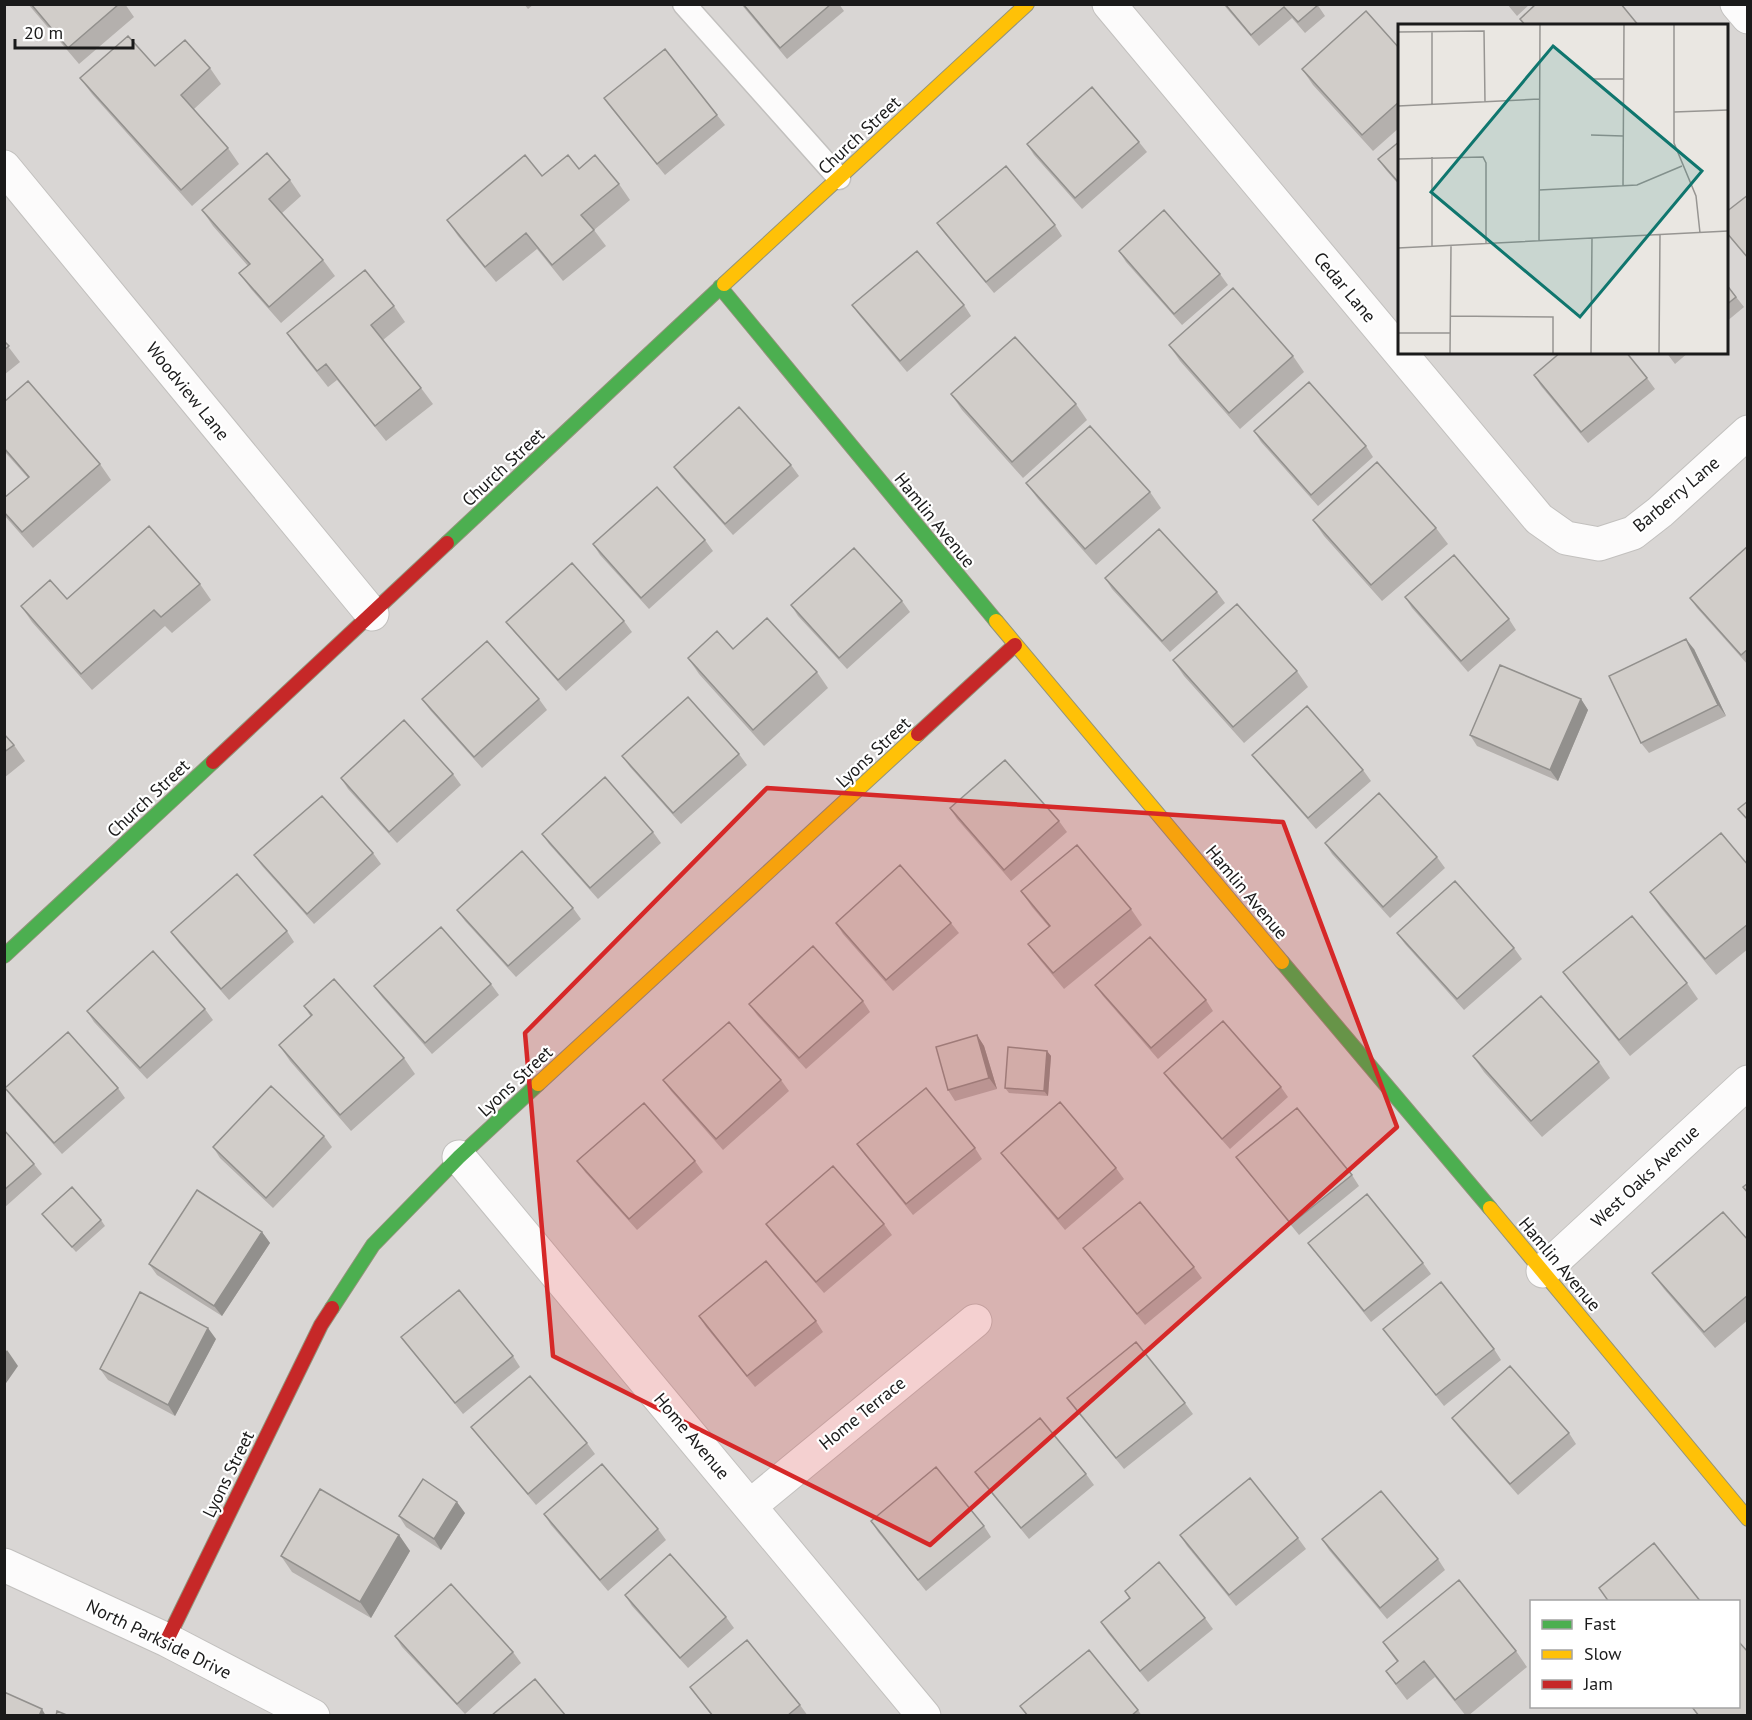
<svg xmlns="http://www.w3.org/2000/svg" width="1752" height="1720" viewBox="0 0 1752 1720" font-family="'PT Sans',sans-serif">
<style>
.residential{fill:#d9d6d4;fill-rule:evenodd}
.lines{fill:none;stroke-linecap:round;stroke-linejoin:round}
.lane-casing{stroke:#c2c0be;stroke-width:25}
.street-casing{stroke:#c2c0be;stroke-width:35}
.fast-casing{stroke:#92937a;stroke-width:16}
.slow-casing{stroke:#92937a;stroke-width:16}
.jam-casing{stroke:#92937a;stroke-width:16}
.lane{stroke:#fcfbfb;stroke-width:22}
.street{stroke:#fcfbfb;stroke-width:33}
.fast{stroke:#4caf50;stroke-width:14}
.slow{stroke:#ffc107;stroke-width:14}
.jam{stroke:#c62828;stroke-width:14}
.wall{fill:#b4b0ad}
.shaded-wall{fill:#92908d}
.building{fill:#d1cdc9;stroke:#92908d;stroke-width:1.5}
.marked{fill:#d62828;fill-opacity:0.2;stroke:#d62828;stroke-width:4.5;stroke-linejoin:round}
.labels{text-anchor:middle;dominant-baseline:central;stroke-width:4.5;stroke-linejoin:round;paint-order:stroke}
.street-label{font-size:18px;fill:#1a1a1a;stroke:#fff}
.inset-road{fill:none;stroke:#979592;stroke-width:1.5}
.view{fill:#0f766e;fill-opacity:0.15;stroke:#0f766e;stroke-width:3}
.inset-edge{fill:none;stroke:#1a1a1a;stroke-width:3}
</style>
<rect width="100%" height="100%" fill="#eae7e2"/>
<path class="residential" d="M5 5H1747V1715L5 1716ZM1400 26H1726V352H1400ZM1532 1602H1738V1706H1532Z"/>
<g class="lines">
<defs>
<path id="lane" d="M684 4 839 178"/>
<path id="street" d="M1109 4 1539 519 1566 538 1599 544 1633 533 1660 512 1748 432
M1737 4 1748 17
M4 167 372 614
M459 1157 924 1716
M1543 1271 1748 1082
M750 1506 975 1321
M4 1565 167 1640 313 1716"/>
<path id="fast" d="M720 287 996 621
M447 543 724 284
M4 956 213 762
M1282 962 1490 1208
M332 1308 373 1245 459 1157 538 1084"/>
<path id="slow" d="M724 284 1027 4
M996 621 1282 962
M538 1084 918 734
M1490 1208 1748 1519"/>
<path id="jam" d="M918 734 1015 645
M213 762 447 543
M167 1640 321 1325 332 1308"/>
</defs>
<use href="#lane" class="lane-casing"/>
<use href="#street" class="street-casing"/>
<use href="#fast" class="fast-casing"/>
<use href="#slow" class="slow-casing"/>
<use href="#jam" class="jam-casing"/>
<use href="#lane" class="lane"/>
<use href="#street" class="street"/>
<use href="#fast" class="fast"/>
<use href="#slow" class="slow"/>
<use href="#jam" class="jam"/>
</g>
<path class="wall" d="M28 4H125L134 17 79 64Z
M524 4H534L528 9Z
M741 4H839L844 11 787 59Z
M1223 4H1317L1325 16 1305 33 1292 18 1259 46Z
M1507 4H1530L1517 16Z
M1400 49V127L1373 151 1313 85 1302 69Z
M155 66 210 68 221 84 194 109 228 148 239 164 192 206 92 94 80 78Z
M604 98 717 115 725 125 665 175 612 109Z
M1400 141V186L1386 170 1378 159Z
M1139 142 1147 152 1082 209 1034 155 1027 144Z
M579 169 619 184 630 200 594 230 606 246 563 281 537 249 496 282 458 236 447 220 542 176Z
M290 180 301 196 282 213 323 260 335 276 281 323 251 289 239 273 248 266 213 226 202 210Z
M937 223 1055 225 1062 236 994 293 945 234Z
M1119 251 1220 274 1228 285 1182 325 1126 262Z
M1726 284 1744 307 1726 322Z
M852 305H964L971 316 907 372 860 316Z
M394 306 405 322 383 340 421 388 433 404 386 441 337 380 328 387 298 349 287 333Z
M4 341 20 362 4 375Z
M1169 345 1293 356 1304 372 1240 429 1180 361Z
M1666 352H1689L1675 364Z
M1534 375 1647 378 1655 389 1588 443 1541 386Z
M951 394 1076 404 1087 420 1023 478 962 410Z
M4 402 100 464 111 480 33 548 4 515V498L28 478 4 451Z
M1254 431 1366 446 1373 457 1318 506 1261 442Z
M791 465 799 476 733 535 681 477 674 467Z
M1026 483 1150 492 1161 508 1096 565 1038 499Z
M1313 520 1436 528 1448 544 1382 601 1324 536Z
M705 540 713 551 649 609 600 555 593 544Z
M1748 546V665L1697 608 1690 598Z
M1105 578 1217 592 1225 603 1170 652 1112 589Z
M200 584 211 600 172 633 165 626 92 690 32 622 21 606 67 599Z
M1405 597 1509 619 1516 630 1468 672 1412 608Z
M902 601 910 612 847 669 798 616 791 605Z
M624 621 632 632 566 691 514 632 506 622Z
M733 649 817 672 828 688 764 746 699 674 688 658Z
M1694 649 1726 716 1649 753 1641 743Z
M1173 660 1297 671 1308 687 1244 743 1184 676Z
M422 699H539L547 710 482 768 430 710Z
M1581 699 1588 710 1558 781 1477 746 1470 735Z
M4 734 14 745 25 761 4 778Z
M739 754 747 765 681 824 630 767 622 756Z
M1252 755 1363 770 1371 781 1316 829 1260 765Z
M453 774 461 785 397 843 348 789 341 778Z
M950 808 1059 821 1067 832 1011 881 957 819Z
M653 832 661 843 598 899 549 844 542 834Z
M1325 843 1437 857 1445 868 1390 918 1332 854Z
M373 853 381 864 314 924 262 866 254 855Z
M1748 865V949L1716 975 1661 908 1650 892Z
M1021 891 1131 909 1142 925 1064 989 1040 960 1028 944 1049 927 1032 907Z
M573 908 581 919 516 977 465 921 457 910Z
M836 923H951L959 933 893 991 843 934Z
M287 931 294 942 229 1000 179 943 171 932Z
M1397 933 1514 948 1522 959 1464 1010 1405 944Z
M1563 972 1687 983 1698 999 1630 1056 1575 988Z
M491 984 499 995 432 1054 382 997 374 986Z
M1095 985 1206 1000 1213 1011 1158 1059 1103 996Z
M863 1001 870 1012 806 1069 757 1015 749 1004Z
M304 1006 404 1058 415 1074 351 1131 290 1061 279 1045 311 1017Z
M205 1009 213 1020 147 1079 94 1022 87 1011Z
M977 1035 984 1046 997 1089 955 1101 948 1090Z
M1047 1051 1051 1056 1048 1096 1009 1093 1005 1088Z
M1473 1056 1599 1062 1610 1078 1542 1137 1484 1072Z
M1164 1073 1281 1087 1288 1097 1230 1149 1172 1084Z
M663 1080H781L789 1091 723 1150 671 1091Z
M5 1088H118L125 1098 62 1154 13 1099Z
M4 1130 34 1164 42 1174 4 1208Z
M324 1136 332 1147 273 1208 220 1158 213 1147Z
M857 1144 975 1148 982 1159 913 1215 865 1155Z
M1001 1153 1116 1168 1124 1179 1065 1230 1009 1163Z
M1236 1157 1352 1175 1359 1186 1299 1235 1244 1167Z
M577 1161H695L703 1172 637 1230 585 1172Z
M42 1214 101 1220 105 1226 76 1252Z
M766 1224H884L892 1235 824 1293 774 1235Z
M262 1232 270 1243 222 1316 157 1275 149 1264Z
M1748 1240V1320L1715 1348 1664 1289 1652 1273Z
M1308 1243 1423 1263 1431 1274 1371 1322 1316 1253Z
M1083 1248 1194 1267 1202 1278 1145 1325 1091 1259Z
M699 1316 816 1321 823 1332 755 1387 706 1327Z
M1383 1329 1494 1349 1501 1360 1444 1406Z
M401 1337 513 1356 520 1367 463 1414 409 1347Z
M216 1339 175 1416 108 1380 100 1369Z
M1067 1398 1185 1403 1193 1414 1124 1469 1075 1409Z
M1452 1418 1569 1433 1576 1444 1518 1495 1460 1429Z
M471 1427 587 1443 595 1454 536 1505 479 1437Z
M975 1472 1086 1474 1094 1485 1029 1539 983 1483Z
M465 1513 441 1550 406 1527 399 1516Z
M544 1514 658 1529 666 1540 608 1591 551 1525Z
M871 1521 984 1526 991 1537 926 1591 878 1532Z
M399 1535 410 1551 371 1618 292 1572 281 1556Z
M1180 1535 1298 1538 1306 1549 1236 1606 1187 1546Z
M1322 1539 1438 1559 1445 1570 1387 1619 1329 1550Z
M625 1595 726 1617 734 1628 688 1668 632 1606Z
M1129 1598 1205 1618 1213 1629 1148 1682 1108 1633 1101 1622Z
M395 1636 513 1652 521 1663 465 1714 402 1647Z
M1383 1642 1516 1651 1527 1667 1468 1716H1466L1435 1677 1407 1700 1397 1687 1386 1671 1397 1662Z
M690 1687 800 1705 808 1716H712Z
M1020 1706 1138 1710 1142 1716H1027Z"/>
<path class="shaded-wall" d="M1686 639 1694 649 1726 716 1718 705Z
M1581 699 1588 710 1558 781 1550 770Z
M977 1035 984 1046 997 1089 989 1078Z
M1047 1051 1051 1056 1048 1096 1044 1091Z
M262 1232 270 1243 222 1316 214 1306Z
M208 1328 216 1339 175 1416 168 1405Z
M7 1350 18 1366 4 1386V1354Z
M457 1502 465 1513 441 1550 434 1539Z
M399 1535 410 1551 371 1618 360 1602Z
M42 1709 46 1716H39Z"/>
<path class="building" d="M31 4H119L68 48Z
M743 4H831L780 48Z
M1225 4H1317L1318 5 1298 22 1284 7 1251 35Z
M1536 4H1621L1639 26H1526L1520 19Z
M1366 11 1400 49V101L1362 135 1302 69Z
M128 36 155 66 185 40 210 68 181 95 228 148 181 190 80 78Z
M665 49 717 115 657 164 604 98Z
M1092 87 1139 142 1075 198 1027 144Z
M1400 141V184L1378 159Z
M267 153 290 180 269 199 323 260 269 307 239 273 250 264 202 210Z
M525 155 542 176 568 155 579 169 595 155 619 184 581 215 594 230 552 265 526 233 485 267 447 220Z
M1006 166 1055 225 986 282 937 223Z
M1748 195V258L1726 232V212Z
M1164 210 1220 274 1174 314 1119 251Z
M917 251 964 305 900 361 852 305Z
M365 270 394 306 371 325 421 388 375 426 326 364 317 371 287 333Z
M1726 284 1736 297 1726 305Z
M1233 288 1293 356 1229 413 1169 345Z
M1015 337 1076 404 1012 462 951 394Z
M4 341 9 346 4 350Z
M1561 352H1626L1647 378 1581 432 1534 375Z
M28 381 100 464 22 532 4 512V498L29 477 4 448V402Z
M1309 382 1366 446 1311 495 1254 431Z
M739 407 791 465 725 524 674 467Z
M1090 426 1150 492 1085 549 1026 483Z
M1377 462 1436 528 1371 585 1313 520Z
M657 487 705 540 641 598 593 544Z
M149 526 200 584 161 617 154 610 81 674 21 606 50 580 67 599Z
M1159 529 1217 592 1162 641 1105 578Z
M1748 546V649L1741 655 1690 598Z
M854 548 902 601 839 658 791 605Z
M1454 555 1509 619 1461 661 1405 597Z
M572 563 624 621 558 680 506 622Z
M1237 604 1297 671 1233 727 1173 660Z
M767 618 817 672 753 730 688 658 717 631 733 649Z
M1686 639 1718 705 1641 743 1609 676Z
M487 641 539 699 474 757 422 699Z
M1500 665 1581 699 1550 770 1470 735Z
M688 697 739 754 673 813 622 756Z
M1307 706 1363 770 1308 818 1252 755Z
M404 720 453 774 389 832 341 778Z
M4 734 14 745 4 752Z
M1005 760 1059 821 1004 870 950 808Z
M605 777 653 832 590 888 542 834Z
M1379 793 1437 857 1383 907 1325 843Z
M322 796 373 853 307 914 254 855Z
M1748 801V820L1738 809Z
M1721 833 1748 865V924L1705 959 1650 892Z
M1077 845 1131 909 1053 973 1028 944 1050 926 1021 891Z
M522 851 573 908 508 966 457 910Z
M900 865 951 923 886 980 836 923Z
M237 874 287 931 221 989 171 932Z
M1455 881 1514 948 1457 999 1397 933Z
M1632 916 1687 983 1619 1040 1563 972Z
M441 927 491 984 425 1043 374 986Z
M1150 937 1206 1000 1151 1048 1095 985Z
M813 946 863 1001 799 1058 749 1004Z
M153 951 205 1009 140 1068 87 1011Z
M334 979 404 1058 340 1115 279 1045 312 1015 304 1006Z
M1541 996 1599 1062 1531 1121 1473 1056Z
M1223 1021 1281 1087 1222 1139 1164 1073Z
M729 1022 781 1080 716 1139 663 1080Z
M68 1032 118 1088 54 1143 5 1088Z
M977 1035 989 1078 948 1090 936 1047Z
M1008 1047 1047 1051 1044 1091 1005 1088Z
M271 1086 324 1136 266 1198 213 1147Z
M926 1088 975 1148 906 1204 857 1144Z
M1060 1102 1116 1168 1058 1219 1001 1153Z
M644 1103 695 1161 629 1219 577 1161Z
M1297 1108 1352 1175 1291 1224 1236 1157Z
M4 1130 34 1164 4 1190Z
M833 1166 884 1224 816 1282 766 1224Z
M1748 1183V1193L1743 1187Z
M72 1187 101 1220 72 1247 42 1214Z
M197 1190 262 1232 214 1306 149 1264Z
M1367 1194 1423 1263 1364 1311 1308 1243Z
M1140 1202 1194 1267 1137 1314 1083 1248Z
M1723 1212 1748 1240V1295L1704 1332 1652 1273Z
M766 1261 816 1321 747 1376 699 1316Z
M1441 1282 1494 1349 1436 1395 1383 1329Z
M459 1290 513 1356 455 1403 401 1337Z
M140 1292 208 1328 168 1405 100 1369Z
M1136 1342 1185 1403 1116 1458 1067 1398Z
M1510 1366 1569 1433 1510 1484 1452 1418Z
M530 1376 587 1443 528 1494 471 1427Z
M1040 1418 1086 1474 1021 1528 975 1472Z
M602 1464 658 1529 600 1580 544 1514Z
M936 1467 984 1526 918 1580 871 1521Z
M1250 1478 1298 1538 1229 1595 1180 1535Z
M423 1479 457 1502 434 1539 399 1516Z
M320 1489 399 1535 360 1602 281 1556Z
M1381 1491 1438 1559 1380 1608 1322 1539Z
M1654 1543 1701 1602H1609L1599 1588Z
M670 1554 726 1617 680 1658 625 1595Z
M1159 1562 1205 1618 1140 1671 1101 1622 1130 1598 1125 1591Z
M1459 1580 1516 1651 1455 1700 1424 1661 1396 1684 1386 1671 1398 1661 1383 1642Z
M451 1584 513 1652 457 1704 395 1636Z
M747 1640 800 1705 787 1716H713L690 1687Z
M1738 1641 1748 1652V1716H1699L1692 1707H1738Z
M1089 1650 1138 1710 1131 1716H1028L1020 1706Z
M535 1679 566 1716H491Z
M4 1692 42 1709 39 1716H4Z
M57 1711 69 1716H56Z"/>
<path class="marked" d="M767 788 1283 822 1397 1127 930 1545 553 1356 525 1033Z"/>
<g class="labels">
<g class="street-label">
<text transform="translate(859 135) rotate(-43)">Church Street</text>
<text transform="translate(1345 287) rotate(50)">Cedar Lane</text>
<text transform="translate(188 391) rotate(51)">Woodview Lane</text>
<text transform="translate(503 467) rotate(-43)">Church Street</text>
<text transform="translate(1676 494) rotate(-40)">Barberry Lane</text>
<text transform="translate(935 520) rotate(51)">Hamlin Avenue</text>
<text transform="translate(873 752) rotate(-43)">Lyons Street</text>
<text transform="translate(148 798) rotate(-43)">Church Street</text>
<text transform="translate(1247 892) rotate(50)">Hamlin Avenue</text>
<text transform="translate(515 1081) rotate(-43)">Lyons Street</text>
<text transform="translate(1645 1176) rotate(-43)">West Oaks Avenue</text>
<text transform="translate(1560 1264) rotate(50)">Hamlin Avenue</text>
<text transform="translate(862 1413) rotate(-39)">Home Terrace</text>
<text transform="translate(692 1436) rotate(50)">Home Avenue</text>
<text transform="translate(228 1474) rotate(-64)">Lyons Street</text>
<text transform="translate(159 1639) rotate(26)">North Parkside Drive</text>
</g>
</g>
<g transform="translate(1398 24)">
<rect width="330" height="330" fill="#eae7e2"/>
<path class="inset-road" d="M276 0V119L298 172 302 209M34 7V80M0 8 86 7 87 78M194 55H225M0 82 141 75M276 88 330 86M193 111 225 112M34 133V223M0 135 85 133 88 139V220M225 162 226 0M141 166 239 161 284 142M141 217 142 0M0 224 330 207M52 292 155 293V330M0 309H52M52 330 53 222M193 330 194 214M261 330 262 211"/>
<path class="view" d="M155 22 304 147 182 293 33 168Z"/>
<rect width="330" height="330" class="inset-edge"/>
</g>
<rect width="1752" height="1720" fill="none" stroke="#1a1a1a" stroke-width="12"/>
<rect x="1530" y="1600" width="210" height="108" fill="#ffffff" stroke="#a3a3a3" stroke-width="1.5"/>
<rect x="1542" y="1620" width="30" height="9" fill="#4caf50" stroke="#a3a3a3" stroke-width="1.5"/>
<text x="1584" y="1630" font-size="18" fill="#1a1a1a">Fast</text>
<rect x="1542" y="1650" width="30" height="9" fill="#ffc107" stroke="#a3a3a3" stroke-width="1.5"/>
<text x="1584" y="1660" font-size="18" fill="#1a1a1a">Slow</text>
<rect x="1542" y="1680" width="30" height="9" fill="#c62828" stroke="#a3a3a3" stroke-width="1.5"/>
<text x="1584" y="1690" font-size="18" fill="#1a1a1a">Jam</text>
<path d="M15 39v9h118v-9" fill="none" stroke="#1a1a1a" stroke-width="3"/>
<text x="24" y="39" font-size="18" fill="#1a1a1a" stroke="#ffffff" stroke-width="4.5" paint-order="stroke">20 m</text>
</svg>
